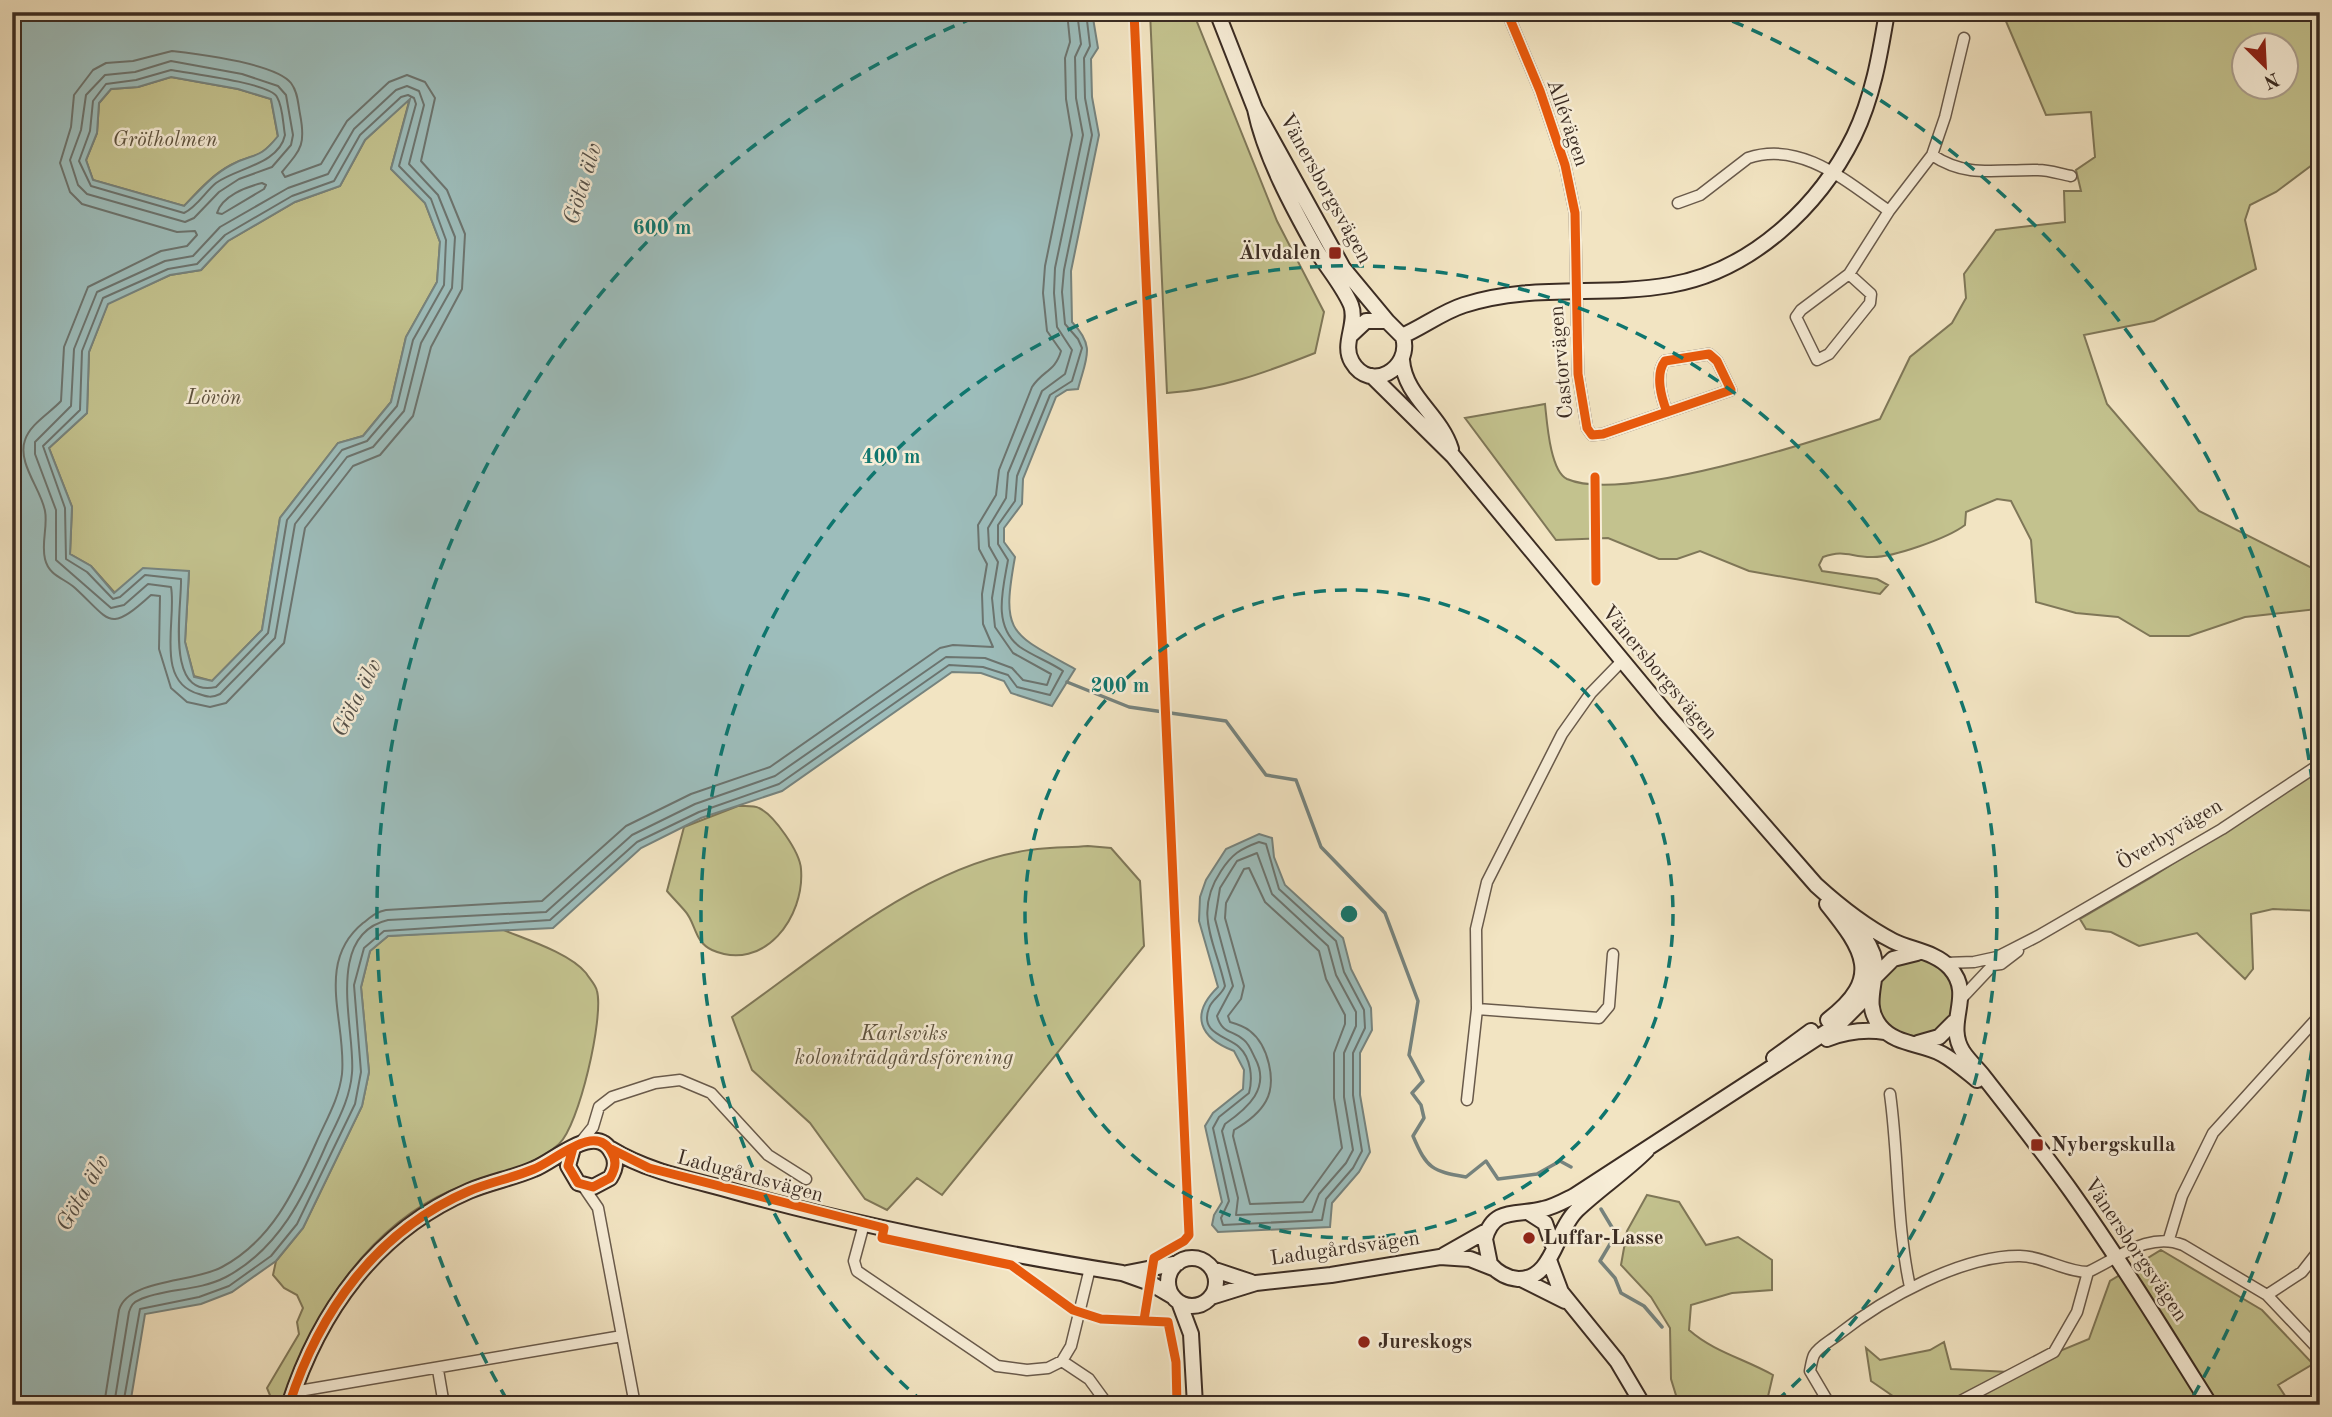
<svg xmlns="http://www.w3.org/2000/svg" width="2332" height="1417" viewBox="0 0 2332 1417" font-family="'Old Standard TT',serif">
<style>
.green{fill:#c3c28e;stroke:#7f7758;stroke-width:2;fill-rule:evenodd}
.water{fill:#9dbdbb;stroke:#76837e;stroke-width:2;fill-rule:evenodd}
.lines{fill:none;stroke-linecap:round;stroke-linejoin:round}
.shore{stroke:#6c746f;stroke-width:2}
.stream{stroke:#76837e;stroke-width:3.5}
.street-casing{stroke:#695a4b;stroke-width:13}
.secondary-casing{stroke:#3b2c23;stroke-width:18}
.street{stroke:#f7edd7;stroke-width:10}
.secondary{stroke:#f7edd7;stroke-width:14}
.cycleway-casing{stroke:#f7edd7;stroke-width:13}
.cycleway{stroke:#e8590c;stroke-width:9}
.ring{fill:none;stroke:#0f766e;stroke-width:3.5;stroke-dasharray:12 9}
.poi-dot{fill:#8f2418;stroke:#f7edd7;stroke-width:2.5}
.labels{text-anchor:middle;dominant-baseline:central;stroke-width:5;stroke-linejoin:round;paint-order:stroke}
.street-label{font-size:21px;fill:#3b2c23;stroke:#f7edd7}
.park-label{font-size:21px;font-style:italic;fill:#5d523e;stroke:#f7edd7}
.poi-label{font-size:21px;font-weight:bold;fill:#3b2c23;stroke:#f7edd7;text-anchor:start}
.water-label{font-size:23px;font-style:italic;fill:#545049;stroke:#f7edd7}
.centre{fill:#0f766e;stroke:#f7edd7;stroke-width:3.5}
.ring-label{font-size:21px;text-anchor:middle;font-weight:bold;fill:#0f766e;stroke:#f7edd7;stroke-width:5;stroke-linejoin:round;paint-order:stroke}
</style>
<rect width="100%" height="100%" fill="#f2e4c2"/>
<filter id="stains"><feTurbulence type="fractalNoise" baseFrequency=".00286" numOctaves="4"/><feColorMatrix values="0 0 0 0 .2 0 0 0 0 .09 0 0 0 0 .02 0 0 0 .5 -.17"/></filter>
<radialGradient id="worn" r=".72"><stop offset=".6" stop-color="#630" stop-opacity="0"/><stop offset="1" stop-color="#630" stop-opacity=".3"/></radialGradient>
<path class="green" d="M1150 12H1193L1277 221 1324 312 1315 353C1267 372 1218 390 1167 393Z
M2002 12H2320V159L2276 192 2250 205 2245 220 2256 269 2154 321 2084 335 2107 404 2199 511 2320 572V612L2317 609 2245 617 2189 636H2150L2118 617 2076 613 2036 602 2031 540 2011 501 1997 499 1966 512 1965 525C1948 538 1892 558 1871 557 1850 557 1845 549 1823 557L1819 565 1822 571 1877 579 1888 585 1880 594 1749 571 1700 551 1677 559H1659L1608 538 1556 540 1465 418 1545 404C1547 422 1550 471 1567 479 1624 504 1819 440 1880 419L1910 357 1952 323 1966 298 1964 274 1996 230 2065 222 2064 191H2081L2076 170 2095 157 2091 112 2046 115ZM2244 46H2286V88H2244Z
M171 77 238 89 271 99 278 137C255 163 257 151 231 165 212 175 198 191 184 206L93 180 86 160 97 133 99 103 111 89 138 87Z
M410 98 391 169 425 203 440 242 437 282 406 337 391 402 363 436 338 443 280 518 262 630 212 681 194 676 185 642 189 572 115 593 91 566 70 554 72 507 49 448 87 413 89 352 108 303 170 275 201 270 228 241 295 202 340 186 365 140Z
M2320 769V911L2273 909 2251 914 2253 969 2245 979 2197 933 2139 946 2111 932 2086 929 2080 919 2152 877Z
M738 806C744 806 754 805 759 808 774 815 800 852 801 869 805 917 764 973 712 950 694 942 696 923 685 911 679 904 673 898 667 891L684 827Z
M1088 846 1111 848 1140 881 1144 946 942 1195 917 1178 887 1210 865 1199 810 1123 752 1070 732 1017C816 958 915 871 1018 852 1041 847 1065 848 1088 846Z
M501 929C525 939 570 953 586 973 589 978 596 985 597 991 604 1017 579 1126 559 1144 532 1169 486 1176 452 1190 366 1227 309 1318 282 1405H274L267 1388 299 1334 297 1322 303 1308 297 1295 284 1288 273 1275 276 1261 303 1228 362 1106 369 1072 361 987 370 951 388 936Z
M1877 997a39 39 0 1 1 78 0a39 39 0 1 1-78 0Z
M1647 1195 1679 1202 1706 1245 1738 1237 1772 1260V1290L1732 1293 1691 1305 1689 1330C1714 1352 1745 1359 1773 1375L1766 1405H1679L1671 1379 1670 1328 1651 1297 1621 1265 1627 1231Z
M2161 1250 2262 1310 2313 1364 2278 1385 2291 1405H1906L1871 1381 1866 1348 1880 1360 1930 1350 1944 1342 1951 1369 2009 1372 2089 1339 2110 1281Z"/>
<path class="water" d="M12 12H1092L1098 48 1091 59 1092 97 1099 135 1071 271 1072 322C1096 347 1086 358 1078 389L1067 390 1056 397 1023 479 1022 504 1004 528V542L1015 557C1001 634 1010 633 1075 669L1052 706 1011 693 1004 681 981 673 952 672 782 791 701 818 641 848 553 928 388 936 370 951 361 987 369 1072 362 1106 303 1228 276 1261 232 1292 201 1304 145 1314 130 1405H12V202L15 186 12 157ZM171 77 238 89 271 99 278 136C258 161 255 152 231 165 212 175 199 191 184 206L93 180 86 160 97 133 99 103 111 89 138 87ZM410 99 391 169 425 203 440 242 437 282 406 337 391 402 363 436 338 443 280 518 262 630 212 681 194 677 185 642 189 571 143 568 114 593 91 566 70 554 72 507 49 448 87 413 89 352 108 304 170 275 201 270 228 241 295 202 340 186 365 140Z
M1259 834 1272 838 1274 857 1285 885 1343 938 1351 969 1371 1008 1372 1030 1360 1053V1095L1370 1152 1359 1172 1332 1203 1330 1227 1218 1232 1212 1225 1214 1215 1222 1202 1205 1126 1213 1113 1243 1089 1244 1070 1234 1051C1200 1038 1189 1015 1218 987L1199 921 1200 897 1206 880 1226 849Z"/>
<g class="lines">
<path class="shore" d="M172 51C198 54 275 63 291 83 298 92 298 104 300 114 306 145 301 149 282 172L285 177 321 164 347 121 389 82 407 75 425 82 435 98 421 161 447 190 465 234 462 289 431 347 413 416 380 455 353 466 305 528 284 643 226 703 210 707 187 702 171 688 159 649 160 596 151 595C108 634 111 621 75 588 64 578 49 576 45 559 41 543 48 526 45 511 41 489 17 463 25 440 30 424 50 413 61 401L64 347 88 287 161 251 187 246 197 235 195 231 177 232 82 204 70 192 60 163 71 127 74 95 93 70 106 63 133 61Z
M171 61 242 74 278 86 286 95 293 135 291 145 272 167 239 179 219 192 194 218 185 222 87 194 78 185 70 160 81 130 86 95 105 75 135 72Z
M171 70C188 73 270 83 277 97 283 107 283 124 285 135 279 164 237 168 216 183 205 192 197 207 184 213L91 186 79 161 90 131 93 101 106 84 136 80Z
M407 86 419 91 424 105 409 164 438 195 455 237 452 288 421 343 404 411 373 447 347 457 295 524 275 638 220 694C212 698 207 697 199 694 154 682 177 619 171 587L148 584 124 605 111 608 56 560V510L35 454V442L71 406 74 349 97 292 165 261 193 256 220 227 288 188 328 174 354 129 396 90Z
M408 95 414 98 416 104 399 166 431 199 446 240 444 285 413 340 397 406 367 441 342 450 287 520 268 633 216 687C164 699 182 606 181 579L145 575 120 597 113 599 87 572 66 559 65 508 43 446 80 410 82 351 103 298 168 269 197 264 225 235 292 196 334 181 360 135 401 97Z
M262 183 266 185 264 189 222 214 217 213C222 196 246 187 262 183Z
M1259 842 1266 844 1279 889 1336 941 1344 972 1364 1010 1365 1028 1353 1053V1095L1362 1151 1353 1168 1326 1199 1322 1220 1223 1225 1221 1218 1229 1201 1213 1128 1219 1117 1249 1093C1253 1078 1251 1058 1239 1047 1228 1036 1199 1034 1209 1008 1212 999 1222 995 1225 986 1215 941 1193 913 1221 871 1232 854 1240 849 1259 842Z
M1257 853 1272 894 1328 946 1336 975 1356 1012V1026L1344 1053V1097L1353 1150 1346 1163 1319 1194 1312 1212 1236 1215 1238 1198 1222 1131 1225 1124C1248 1108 1271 1088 1255 1058 1252 1052 1249 1044 1244 1040 1233 1030 1222 1034 1217 1016L1233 986 1215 919 1220 888 1237 861Z
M1249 868 1265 902 1319 951 1326 979 1345 1015V1024L1334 1053V1098L1342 1148 1303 1202 1250 1204 1233 1136 1234 1130C1246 1123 1259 1114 1266 1101 1277 1081 1268 1045 1250 1031 1244 1026 1237 1024 1230 1022L1228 1016 1241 999 1244 986 1225 918 1226 903 1244 869Z
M104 1405 119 1310C128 1279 193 1283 222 1267 271 1241 294 1192 316 1143 326 1120 339 1099 342 1074 347 1023 314 963 363 923 371 917 376 912 386 910L542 901 626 826 691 794 770 767 940 648 953 645 993 647 983 624 982 594 987 564 979 549 978 525 996 495 999 470 1032 387C1043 370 1055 372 1061 351L1047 331 1043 293 1045 266 1072 135 1066 99 1065 58 1070 42 1067 12
M114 1405 129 1312C131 1306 133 1302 139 1300 164 1288 197 1292 226 1277 279 1249 304 1196 327 1143 338 1120 350 1099 352 1073 356 1032 323 935 388 920L546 912 632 835 695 804 775 776 946 657 985 658 1012 668 1023 680 1047 685 1051 674 1013 653 995 627 992 598 998 562 989 546 988 528 1006 498 1008 473 1042 391 1065 374 1072 350 1057 327 1054 293 1055 268 1083 135 1076 98 1075 57 1081 44 1077 12
M123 1405 140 1309 199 1297 229 1286 271 1256 297 1224 355 1104 361 1072 354 985 364 948 384 931 550 920 637 842 699 812 779 784 949 665 983 667 1008 675 1017 687 1050 695 1063 671C1050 662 1033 656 1020 647 992 626 1003 589 1008 560L998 544V525L1015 501 1017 476 1050 395 1072 381 1082 348 1078 339 1065 324 1062 292 1064 270 1092 135 1085 98 1084 58 1090 46 1086 12"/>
<path class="stream" d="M1067 682 1129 707 1226 721 1266 775 1296 780 1321 847 1385 913 1418 1001 1409 1055 1423 1081 1412 1093 1421 1105 1424 1118 1413 1136C1427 1169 1432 1171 1466 1177L1486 1161 1498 1179 1537 1174 1560 1161 1571 1167
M1601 1209 1616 1234 1600 1261 1615 1278 1621 1293 1644 1306 1662 1327"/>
<defs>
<path id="street" d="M1507 12 1540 91 1565 165 1575 213 1578 374 1587 428 1592 435 1603 434 1731 390 1717 361 1709 354 1665 361C1655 374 1661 397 1667 412
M1932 155C1968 179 1998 169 2038 170 2049 170 2060 174 2071 176
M1678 203 1700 195 1748 158C1802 140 1848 183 1889 211
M1849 274 1871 294 1870 303 1829 354 1817 360 1796 317 1801 310 1849 274 1889 211 1932 155 1945 117 1964 38
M1945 963 1974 962 1997 957 2038 936 2222 829 2320 764
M1961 999 1993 965 2001 964 2018 951
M1477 1009 1599 1018 1609 1006 1613 954
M1890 1094C1899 1159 1896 1222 1910 1287
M1467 1100 1477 1009 1476 929 1487 882 1562 734 1591 693 1622 661
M580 1143 593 1127 599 1107 612 1097 655 1083 680 1080 711 1093 768 1155 806 1179
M583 1186 598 1208 635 1405
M864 1224 854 1261 857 1271 997 1366 1027 1370 1048 1368 1062 1361 1089 1379 1108 1405
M2169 1239 2182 1196 2213 1133 2320 1015
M2267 1295 2302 1272 2320 1249
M1062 1361 1071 1346 1090 1268
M438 1370 444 1405
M293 1392 622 1336
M1830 1405 1810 1371C1811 1366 1812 1359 1814 1355 1818 1347 1832 1340 1839 1334 1883 1299 1962 1255 2020 1256 2043 1256 2065 1272 2088 1272 2118 1258 2150 1231 2183 1245L2267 1295 2320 1351
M1953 1405 2054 1352 2077 1312 2088 1272"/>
<path id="secondary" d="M1217 12 1255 109 1343 268 1387 321
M1255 109C1265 157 1293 208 1317 251 1328 269 1343 286 1351 305 1358 324 1341 344 1352 362 1370 393 1412 369 1403 337L1387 321H1366L1350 336
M1402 336C1423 327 1442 312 1464 305 1531 283 1602 297 1670 285 1751 271 1819 207 1854 136 1873 97 1880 54 1887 12
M1402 360C1405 397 1440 414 1451 449
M1372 376 1453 456 1665 712 1816 885C1839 906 1864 926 1893 941 1911 950 1936 952 1950 968 1975 996 1944 1022 1963 1052 1969 1061 1977 1068 1984 1077 2013 1114 2043 1152 2071 1191 2120 1260 2165 1333 2210 1405
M1827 904C1864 950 1883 978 1828 1020
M1849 918C1858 929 1868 940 1873 954 1881 979 1861 1002 1880 1026 1895 1045 1922 1043 1942 1054 1955 1061 1966 1071 1977 1080
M1876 976 1893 959 1917 953
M1827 1039C1847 1031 1864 1029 1885 1032
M1918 1043 1939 1037 1954 1022
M1774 1058 1811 1031
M611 1149C648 1172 694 1180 736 1192 863 1227 992 1252 1122 1273L1150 1283 1172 1296
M1647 1150C1625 1172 1599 1189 1577 1210 1555 1231 1553 1280 1518 1279 1506 1278 1497 1272 1490 1264L1485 1239C1493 1206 1519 1216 1543 1209 1554 1207 1564 1201 1574 1196L1840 1023 1871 992
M1528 1212 1545 1223 1553 1246
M1444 1255 1488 1230
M1168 1282a24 24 0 1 1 48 0a24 24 0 1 1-48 0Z
M1549 1260 1561 1292 1617 1361 1643 1405
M1212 1269 1251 1282
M1127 1273 1178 1263
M1521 1279 1565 1301
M1211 1297 1256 1283 1331 1275 1440 1257 1470 1259 1493 1268
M1179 1302 1191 1334 1195 1405
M289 1405C319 1312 376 1231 469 1191 490 1182 513 1178 534 1169 555 1161 596 1121 612 1153 617 1161 615 1170 610 1178L593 1187 578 1183 568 1166 573 1148"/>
</defs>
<use href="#street" class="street-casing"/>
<use href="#secondary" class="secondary-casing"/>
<use href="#street" class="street"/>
<use href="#secondary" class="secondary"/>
<defs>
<path id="cycleway" d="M1134 12 1189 1235 1184 1241 1154 1258 1144 1320
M1507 12 1540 91 1565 165 1575 213 1578 374 1587 428 1592 435 1603 434 1731 390 1717 361 1709 354 1665 361C1655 374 1661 397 1667 412
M1595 477 1596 581
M611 1149 649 1168 884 1228 882 1238 1011 1265 1073 1310 1101 1319 1168 1322 1176 1362 1177 1405
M289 1405C319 1312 376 1231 469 1191 490 1182 513 1178 534 1169 555 1161 596 1121 612 1153 617 1161 615 1170 610 1178L593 1187 578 1183 568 1166 573 1148"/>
</defs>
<use href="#cycleway" class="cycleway-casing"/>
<use href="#cycleway" class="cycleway"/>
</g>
<g class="ring">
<circle cx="1349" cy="914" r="324"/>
<path d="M924 1403A648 648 0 1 1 1774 1403"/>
<path d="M2320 965A972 972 0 0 1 2191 1400M507 1400A972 972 0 0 1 985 13M1713 13A972 972 0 0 1 2320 863"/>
</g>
<g class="poi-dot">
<rect x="1328" y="246" width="14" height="14" rx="3.5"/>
<rect x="2030" y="1138" width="14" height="14" rx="3.5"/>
<circle cx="1529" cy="1238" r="7"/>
<circle cx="1364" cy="1342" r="7"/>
</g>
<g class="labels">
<g class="street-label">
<text transform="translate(1567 123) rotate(71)">Allévägen</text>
<text transform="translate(1325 189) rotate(61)">Vänersborgsvägen</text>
<text transform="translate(1562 362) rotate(-95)">Castorvägen</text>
<text transform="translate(1659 673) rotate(50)">Vänersborgsvägen</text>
<text transform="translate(2170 835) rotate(-31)">Överbyvägen</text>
<text transform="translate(750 1177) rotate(15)">Ladugårdsvägen</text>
<text transform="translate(1345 1249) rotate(-8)">Ladugårdsvägen</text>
<text transform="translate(2135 1250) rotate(56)">Vänersborgsvägen</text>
</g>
<g class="park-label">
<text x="165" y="140">Grötholmen</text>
<text x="214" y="398">Lövön</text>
<text x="904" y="1034">Karlsviks<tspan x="904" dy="24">koloniträdgårdsförening</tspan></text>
</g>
<g class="poi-label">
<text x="1321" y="253" text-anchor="end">Älvdalen</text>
<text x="2051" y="1145">Nybergskulla</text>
<text x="1543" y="1238">Luffar-Lasse</text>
<text x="1378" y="1342">Jureskogs</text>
</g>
<g class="water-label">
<text transform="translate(583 184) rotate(-73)">Göta älv</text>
<text transform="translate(357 698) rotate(-63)">Göta älv</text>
<text transform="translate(83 1193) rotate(-60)">Göta älv</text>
</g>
</g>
<circle cx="1349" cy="914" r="10" class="centre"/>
<g class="ring-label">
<text x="662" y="234">600 m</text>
<text x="891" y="463">400 m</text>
<text x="1120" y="692">200 m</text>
</g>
<rect width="2332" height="1417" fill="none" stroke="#f2e4c2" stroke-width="42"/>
<rect x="14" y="14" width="2304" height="1389" fill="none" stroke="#3b2c23" stroke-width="3.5"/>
<rect x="21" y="21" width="2290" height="1375" fill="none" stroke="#3b2c23" stroke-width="2"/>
<g transform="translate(2265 66) rotate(156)"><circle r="33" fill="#f7edd7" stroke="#aca08f" stroke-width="2"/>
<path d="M0-5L12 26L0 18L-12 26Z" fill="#8f2418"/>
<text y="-10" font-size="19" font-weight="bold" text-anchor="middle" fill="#3b2c23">N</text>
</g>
<rect width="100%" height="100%" filter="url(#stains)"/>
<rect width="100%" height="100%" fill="url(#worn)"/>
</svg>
